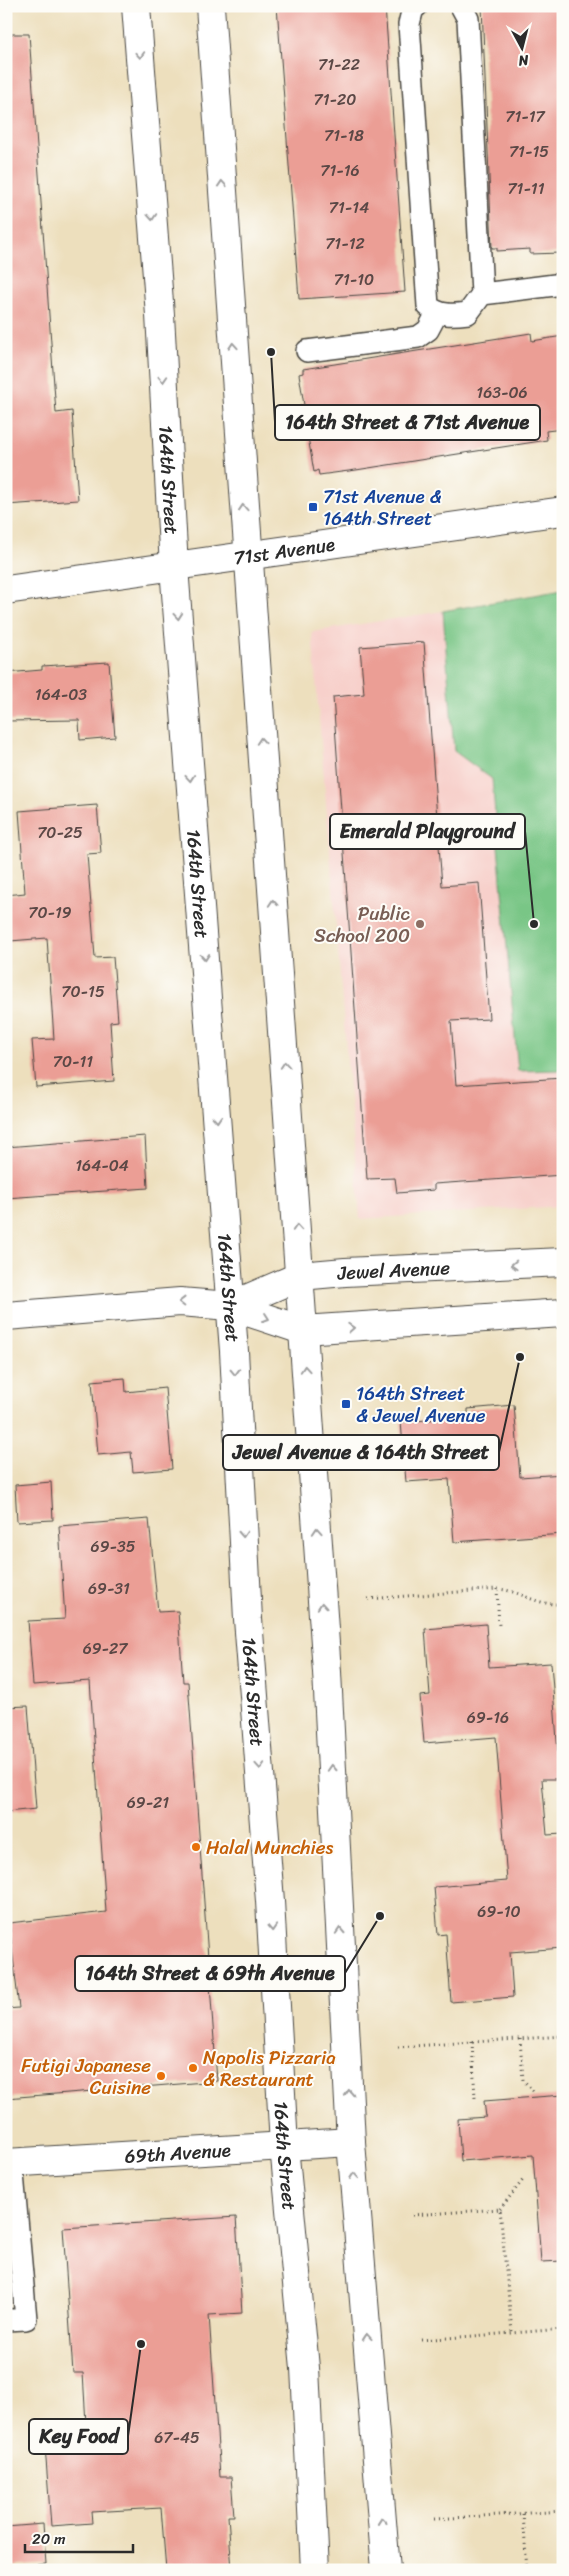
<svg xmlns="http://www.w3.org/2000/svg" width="569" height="2576" viewBox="0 0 569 2576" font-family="Sriracha,sans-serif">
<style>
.built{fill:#f7d0cb}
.green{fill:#79c686;stroke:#527858}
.building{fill:#eb9e95}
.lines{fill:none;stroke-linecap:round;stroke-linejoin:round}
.lane-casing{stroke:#484641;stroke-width:24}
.street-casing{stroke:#484641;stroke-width:30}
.secondary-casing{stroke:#484641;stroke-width:30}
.path{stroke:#484641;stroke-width:3;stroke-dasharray:1 4;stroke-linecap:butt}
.lane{stroke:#fff;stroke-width:21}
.street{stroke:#fff;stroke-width:28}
.secondary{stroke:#fff;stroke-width:28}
.oneway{stroke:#a0a0a0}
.transit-dot{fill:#1a4fb4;stroke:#fdfcf7;stroke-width:2}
.education-dot{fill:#8d6e63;stroke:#fdfcf7;stroke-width:2}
.food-dot{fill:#e8710a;stroke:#fdfcf7;stroke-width:2}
.labels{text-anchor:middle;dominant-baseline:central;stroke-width:4;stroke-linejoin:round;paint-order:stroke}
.number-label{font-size:16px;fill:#5b4846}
.street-label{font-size:19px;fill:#2b2b2b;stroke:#fdfcf7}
.transit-label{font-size:19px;fill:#164399;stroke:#fdfcf7;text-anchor:start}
.education-label{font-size:19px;fill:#785e54;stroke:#fdfcf7;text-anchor:end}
.food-label{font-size:19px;fill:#c56008;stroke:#fdfcf7;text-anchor:start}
.leader{fill:none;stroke:#2b2b2b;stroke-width:2}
.callout-dot{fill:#2b2b2b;stroke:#fdfcf7;stroke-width:2}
.callout{fill:#fdfcf7;stroke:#2b2b2b;stroke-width:2}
.callout-label{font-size:20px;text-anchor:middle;font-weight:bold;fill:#2b2b2b}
</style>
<rect width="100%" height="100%" fill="#fdfcf7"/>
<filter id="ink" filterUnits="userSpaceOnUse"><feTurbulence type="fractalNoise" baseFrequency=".02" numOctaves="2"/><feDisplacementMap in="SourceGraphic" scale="10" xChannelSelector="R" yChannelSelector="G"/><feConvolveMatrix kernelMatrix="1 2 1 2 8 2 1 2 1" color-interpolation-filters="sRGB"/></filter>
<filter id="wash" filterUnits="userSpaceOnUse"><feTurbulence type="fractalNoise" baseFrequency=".0096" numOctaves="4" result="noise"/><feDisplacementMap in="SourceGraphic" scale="20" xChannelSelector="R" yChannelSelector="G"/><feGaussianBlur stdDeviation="1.12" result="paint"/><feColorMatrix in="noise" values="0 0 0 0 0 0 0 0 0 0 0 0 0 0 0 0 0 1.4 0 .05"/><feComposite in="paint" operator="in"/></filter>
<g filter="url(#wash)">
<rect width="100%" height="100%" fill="#eddfbd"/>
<path class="built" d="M443 611 454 751 492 779 518 1071 563 1070V1206L360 1219 312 632Z"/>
<path class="green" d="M563 590V1070L518 1071 492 779 454 751 443 611Z"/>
<g id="blocks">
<path class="building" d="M277 6H385L405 292 299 299Z
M482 6H563V248H561V253L530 254V249L497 251V248H492Z
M6 34H29L56 413 72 411 78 500 6 505Z
M531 333 532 341 563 336V429L546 431 547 440 356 470 319 475 318 470 314 472 308 437H303L299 406 304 405 299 374 303 373V369Z
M424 642 442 886 479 883 489 1019 451 1021 456 1085 563 1078V1175L434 1184V1190L397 1193 395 1178 367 1179 333 697 364 694 360 647Z
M109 662 115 737 80 740 79 720 6 721V673L42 670V666Z
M97 805 101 853 87 854 95 958 113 957 118 1021 110 1022 114 1081 36 1087 32 1040 54 1039 47 938 10 941 6 895 25 893 19 811Z
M145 1136 148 1188 6 1198V1147Z
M125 1378 126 1392 165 1388 172 1469 133 1472 131 1452 98 1455 92 1381Z
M514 1405 520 1477 563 1474V1534L454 1542 449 1479 406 1482 401 1422 468 1417V1409Z
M51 1482 53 1520 17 1522 15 1485Z
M149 1519 158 1612 178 1611 183 1682H188L217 2081 6 2098V2009L19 2008 9 1923 106 1912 90 1681 33 1685 28 1621 65 1619 59 1526Z
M486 1624 489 1667 551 1663 560 1779H542L547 1835 563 1834V1948L510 1952 513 1997 451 2002 446 1934 438 1935 434 1887 507 1881 496 1737 424 1743 420 1696 430 1695 425 1629Z
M28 1706 36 1809 6 1812V1707Z
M563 2095V2261L541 2262 533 2155 461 2161 458 2119 486 2117 484 2101Z
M236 2217 242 2313 209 2315 220 2477H231L234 2516H228L232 2570H166L161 2508 91 2512 92 2523 51 2526 45 2446 87 2441 83 2373H73L63 2228Z
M43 2524 46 2564 6 2567V2527Z"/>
</g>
</g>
<g filter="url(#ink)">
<use href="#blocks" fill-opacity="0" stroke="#484641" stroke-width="1"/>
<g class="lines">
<defs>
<path id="lane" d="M417 6 413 8 409 24 428 306C440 316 453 315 468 313L482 294 468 19 461 6
M482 294 563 284
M307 351 418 337 428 330 437 313
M6 2320 26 2319 12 2163"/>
<g id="street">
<path id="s1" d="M6 590 563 511"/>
<path id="s2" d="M6 2163 351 2142"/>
</g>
<g id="secondary">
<path id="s3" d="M136 6 160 315 174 567 234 1351 248 1619 270 1901 284 2146 305 2368 315 2570"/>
<path d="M210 6 327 1672 351 2142 386 2570"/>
<path id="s4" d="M230 1306 300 1276 345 1272 563 1262"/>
<path d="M6 1316 180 1302 230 1306 302 1330 563 1313"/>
</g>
</defs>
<use href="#lane" class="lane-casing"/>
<use href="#street" class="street-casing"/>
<use href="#secondary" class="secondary-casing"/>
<path class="path" d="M497 1589 499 1626
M368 1599 497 1589C521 1590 534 1606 563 1604
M559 1605 563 1647
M520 2039 523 2080 535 2093
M472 2042 475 2098
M398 2047 563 2036
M500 2209 523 2180
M412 2215 500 2209 512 2332
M421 2340 563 2329
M523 2514 527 2570
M434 2519 563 2511"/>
<use href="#lane" class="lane"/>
<use href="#street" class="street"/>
<use href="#secondary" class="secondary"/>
</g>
<defs><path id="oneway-chevron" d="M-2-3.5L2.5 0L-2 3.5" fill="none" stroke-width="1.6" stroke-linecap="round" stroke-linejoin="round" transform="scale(1.25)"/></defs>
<g class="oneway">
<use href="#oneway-chevron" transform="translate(140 55) rotate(86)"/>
<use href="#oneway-chevron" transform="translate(222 184) rotate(-94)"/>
<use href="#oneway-chevron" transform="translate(152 217) rotate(86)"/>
<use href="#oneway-chevron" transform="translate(233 346) rotate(-94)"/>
<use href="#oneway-chevron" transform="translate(163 379) rotate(87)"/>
<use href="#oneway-chevron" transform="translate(243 508) rotate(-94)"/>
<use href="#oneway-chevron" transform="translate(178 616) rotate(85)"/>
<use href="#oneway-chevron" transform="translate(261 741) rotate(-94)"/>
<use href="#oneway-chevron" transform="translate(190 778) rotate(85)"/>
<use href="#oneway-chevron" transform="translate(273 903) rotate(-94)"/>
<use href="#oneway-chevron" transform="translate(205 957) rotate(85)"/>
<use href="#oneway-chevron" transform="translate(285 1065) rotate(-94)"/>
<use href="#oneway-chevron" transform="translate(217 1119) rotate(86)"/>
<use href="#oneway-chevron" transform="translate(297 1228) rotate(-94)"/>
<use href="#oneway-chevron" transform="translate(514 1265) rotate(178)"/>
<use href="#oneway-chevron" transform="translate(182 1302) rotate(-179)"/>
<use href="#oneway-chevron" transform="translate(266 1318) rotate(19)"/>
<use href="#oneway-chevron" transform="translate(351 1328) rotate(-3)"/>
<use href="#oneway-chevron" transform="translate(305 1369) rotate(-94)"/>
<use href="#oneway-chevron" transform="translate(235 1372) rotate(88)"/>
<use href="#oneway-chevron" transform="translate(317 1531) rotate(-94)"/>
<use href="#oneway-chevron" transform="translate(243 1534) rotate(87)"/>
<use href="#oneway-chevron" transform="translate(322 1606) rotate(-94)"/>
<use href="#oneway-chevron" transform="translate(260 1766) rotate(86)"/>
<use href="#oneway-chevron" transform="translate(332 1768) rotate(-93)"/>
<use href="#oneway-chevron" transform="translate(272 1928) rotate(87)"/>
<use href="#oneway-chevron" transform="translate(340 1931) rotate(-93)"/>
<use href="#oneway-chevron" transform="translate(349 2093) rotate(-93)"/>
<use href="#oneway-chevron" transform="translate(354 2176) rotate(-95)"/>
<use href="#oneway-chevron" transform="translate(367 2337) rotate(-95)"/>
<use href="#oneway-chevron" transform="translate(382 2521) rotate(-95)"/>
</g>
</g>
<g class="transit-dot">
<rect x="308" y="502" width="10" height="10" rx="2.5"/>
<rect x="341" y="1399" width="10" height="10" rx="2.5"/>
</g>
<circle class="education-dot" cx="420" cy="924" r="5"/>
<g class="food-dot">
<circle cx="196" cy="1847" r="5"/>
<circle cx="193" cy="2068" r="5"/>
<circle cx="161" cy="2076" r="5"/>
</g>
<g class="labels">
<g class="number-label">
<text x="339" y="64">71-22</text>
<text x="335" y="99">71-20</text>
<text x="525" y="116">71-17</text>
<text x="344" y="135">71-18</text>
<text x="529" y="151">71-15</text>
<text x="340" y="170">71-16</text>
<text x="526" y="188">71-11</text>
<text x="349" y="207">71-14</text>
<text x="345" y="243">71-12</text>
<text x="354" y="279">71-10</text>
<text x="502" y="392">163-06</text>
<text x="61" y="694">164-03</text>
<text x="60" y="832">70-25</text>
<text x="50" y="912">70-19</text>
<text x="83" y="991">70-15</text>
<text x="73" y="1061">70-11</text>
<text x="102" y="1165">164-04</text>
<text x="113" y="1546">69-35</text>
<text x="109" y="1588">69-31</text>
<text x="105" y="1648">69-27</text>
<text x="488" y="1717">69-16</text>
<text x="148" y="1802">69-21</text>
<text x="499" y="1911">69-10</text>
<text x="177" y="2437">67-45</text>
</g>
<g class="street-label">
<text stroke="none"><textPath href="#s3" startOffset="475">164th Street</textPath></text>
<text stroke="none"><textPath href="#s1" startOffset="281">71st Avenue</textPath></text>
<text stroke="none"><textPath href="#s3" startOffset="880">164th Street</textPath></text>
<text stroke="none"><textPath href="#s4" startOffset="170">Jewel Avenue</textPath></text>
<text stroke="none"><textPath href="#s3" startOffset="1285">164th Street</textPath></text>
<text stroke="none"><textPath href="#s3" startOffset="1690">164th Street</textPath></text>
<text stroke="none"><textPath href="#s2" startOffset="172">69th Avenue</textPath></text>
<text stroke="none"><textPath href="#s3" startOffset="2155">164th Street</textPath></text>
</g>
<g class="transit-label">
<text x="323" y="496">71st Avenue &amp;<tspan x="323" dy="22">164th Street</tspan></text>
<text x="356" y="1393">164th Street<tspan x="356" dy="22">&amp; Jewel Avenue</tspan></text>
</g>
<g class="education-label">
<text x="410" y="913">Public<tspan x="410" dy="22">School 200</tspan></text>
</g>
<g class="food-label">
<text x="206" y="1847">Halal Munchies</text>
<text x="203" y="2057">Napolis Pizzaria<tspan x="203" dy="22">&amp; Restaurant</tspan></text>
<text x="151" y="2065" text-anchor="end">Futigi Japanese<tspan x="151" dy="22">Cuisine</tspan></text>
</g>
</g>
<path class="leader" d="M271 352L275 422M534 924L525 831M520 1357L499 1452M380 1916L345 1973M141 2344L128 2436"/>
<g class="callout-dot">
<circle cx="271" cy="352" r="5"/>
<circle cx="534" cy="924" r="5"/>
<circle cx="520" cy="1357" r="5"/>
<circle cx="380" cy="1916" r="5"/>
<circle cx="141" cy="2344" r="5"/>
</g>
<g class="callout">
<rect x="275" y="405" width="265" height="35" rx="5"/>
<rect x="330" y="814" width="195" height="35" rx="5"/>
<rect x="223" y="1435" width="276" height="35" rx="5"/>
<rect x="75" y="1956" width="270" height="35" rx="5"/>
<rect x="29" y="2419" width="99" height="35" rx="5"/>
</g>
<g class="callout-label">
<text x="407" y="429">164th Street &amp; 71st Avenue</text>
<text x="427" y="838">Emerald Playground</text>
<text x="361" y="1459">Jewel Avenue &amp; 164th Street</text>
<text x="210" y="1980">164th Street &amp; 69th Avenue</text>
<text x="79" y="2443">Key Food</text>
</g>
<rect width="569" height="2576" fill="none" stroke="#fdfcf7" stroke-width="25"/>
<g transform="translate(522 48) rotate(173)" stroke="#fdfcf7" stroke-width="4" paint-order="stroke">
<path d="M0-4L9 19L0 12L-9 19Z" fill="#2b2b2b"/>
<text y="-8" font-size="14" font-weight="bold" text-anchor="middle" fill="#2b2b2b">N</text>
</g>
<path d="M25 2544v8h108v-8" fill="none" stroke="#2b2b2b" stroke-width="2.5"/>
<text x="32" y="2544" font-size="15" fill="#2b2b2b" stroke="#fdfcf7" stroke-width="4" paint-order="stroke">20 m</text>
</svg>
